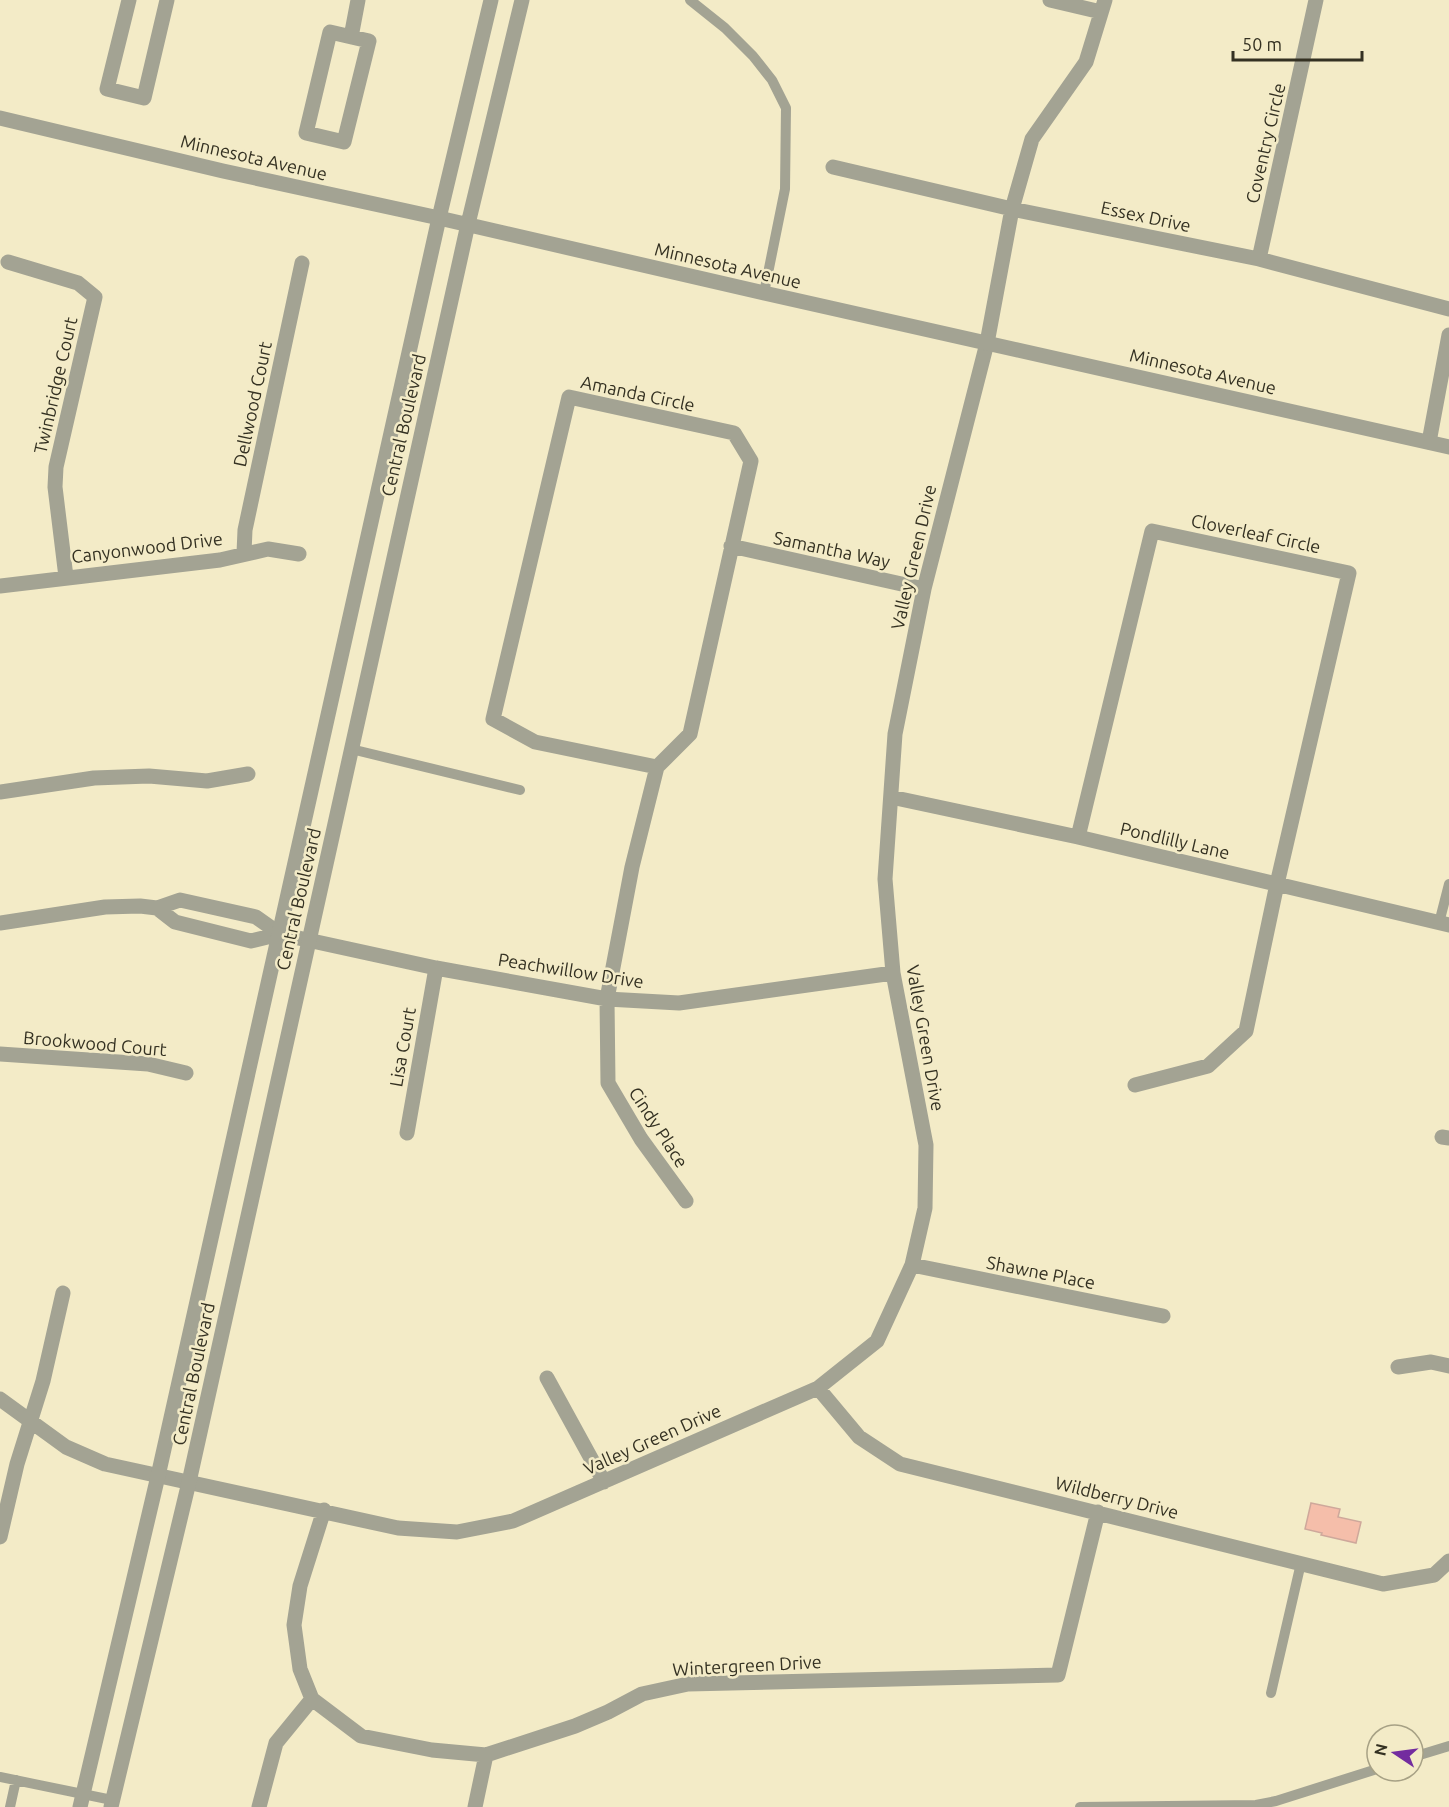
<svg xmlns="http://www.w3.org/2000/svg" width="1449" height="1807" viewBox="0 0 1449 1807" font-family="Ubuntu,sans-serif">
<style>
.building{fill:#f5beaa;stroke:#cea89b;stroke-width:1.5}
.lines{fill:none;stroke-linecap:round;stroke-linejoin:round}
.service{stroke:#a3a393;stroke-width:10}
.minor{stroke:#a3a393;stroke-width:15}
.tertiary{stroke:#a3a393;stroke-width:15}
.labels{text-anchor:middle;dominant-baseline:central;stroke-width:5;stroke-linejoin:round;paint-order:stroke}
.street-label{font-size:18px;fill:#343122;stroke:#f3ebc7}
</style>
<rect width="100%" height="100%" fill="#f3ebc7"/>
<path class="building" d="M1311 1503 1340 1509 1338 1517 1361 1522 1356 1543 1321 1535 1322 1533 1305 1529Z"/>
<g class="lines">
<path class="service" d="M690 0 725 28 753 56 772 80 786 108 785 189 764 293
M351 749 520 790
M1439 923 1449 884
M1271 1693 1301 1563
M1413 1757 1449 1746
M0 1777 112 1800
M10 1807 16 1780
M1080 1807 1256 1805 1276 1801 1377 1769"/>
<path class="minor" d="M129 0 107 89 144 98 167 0
M1050 0 1101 12
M330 32 369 41 344 142 306 133Z
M351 37 358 0
M833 167 1012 209 1259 259 1449 309
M1259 259 1316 0
M8 262 78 283 95 297 56 467 55 487 66 577
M1429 442 1449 335
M731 546 924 589
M244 553 245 530 302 263
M0 586 220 560 268 549 299 554
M657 767 535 742 493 719 569 397 734 433 751 461 690 734 657 767 632 867 607 999 608 1083 641 1139 686 1201
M0 792 94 778 149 776 207 781 248 774
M891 797 1078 837 1449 925
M1078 837 1152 531 1349 573 1277 884 1246 1031 1208 1066 1135 1085
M157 908 175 922 251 941 280 934
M0 923 105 907 140 906 157 908 180 900 256 917 280 934 436 968 607 999 679 1003 893 973
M0 1054 148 1064 186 1073
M407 1133 436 968
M1442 1137 1449 1138
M912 1265 1163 1316
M1398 1367 1431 1362 1449 1366
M547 1378 604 1482
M818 1388 859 1437 900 1464 1383 1584 1434 1575 1449 1561
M0 1399 66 1447 105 1464 398 1528 457 1532 513 1521 818 1388 877 1341 912 1265 925 1208 926 1145 893 973 885 879 895 734 924 589 987 343 1012 209 1032 139 1086 62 1105 0
M324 1510 300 1586 294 1625 300 1669 312 1699 361 1736 432 1750 486 1755 575 1726 608 1712 642 1694 688 1684 1058 1675 1098 1512
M0 1537 17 1464 43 1381 63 1293
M259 1807 276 1743 312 1699
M475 1807 486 1755"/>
<path class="tertiary" d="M0 118 223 171 439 218 764 293 1449 447
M80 1807 158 1476 439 218 491 0
M111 1807 189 1482 468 224 522 0"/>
</g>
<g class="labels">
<g class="street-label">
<text transform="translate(1265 143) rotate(-77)">Coventry Circle</text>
<text transform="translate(254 157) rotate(13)">Minnesota Avenue</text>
<text transform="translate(1146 216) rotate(12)">Essex Drive</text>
<text transform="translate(728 265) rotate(13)">Minnesota Avenue</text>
<text transform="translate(1203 371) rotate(13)">Minnesota Avenue</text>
<text transform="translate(55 385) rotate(-77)">Twinbridge Court</text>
<text transform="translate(638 393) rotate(12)">Amanda Circle</text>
<text transform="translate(252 404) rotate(-78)">Dellwood Court</text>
<text transform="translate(403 425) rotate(-77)">Central Boulevard</text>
<text transform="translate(1256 533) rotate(12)">Cloverleaf Circle</text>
<text transform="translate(147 547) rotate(-7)">Canyonwood Drive</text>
<text transform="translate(832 549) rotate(12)">Samantha Way</text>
<text transform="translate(913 557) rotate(-77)">Valley Green Drive</text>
<text transform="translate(1175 840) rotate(13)">Pondlilly Lane</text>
<text transform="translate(298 899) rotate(-77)">Central Boulevard</text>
<text transform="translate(571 970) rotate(9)">Peachwillow Drive</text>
<text transform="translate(926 1038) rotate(80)">Valley Green Drive</text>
<text transform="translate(95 1043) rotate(5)">Brookwood Court</text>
<text transform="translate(402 1047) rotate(-80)">Lisa Court</text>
<text transform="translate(659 1127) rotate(57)">Cindy Place</text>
<text transform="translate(1041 1272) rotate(11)">Shawne Place</text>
<text transform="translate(193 1374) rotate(-78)">Central Boulevard</text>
<text transform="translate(652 1439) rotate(-24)">Valley Green Drive</text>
<text transform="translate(1117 1497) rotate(14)">Wildberry Drive</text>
<text transform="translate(747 1665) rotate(-3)">Wintergreen Drive</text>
</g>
</g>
<g transform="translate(1395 1753) rotate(283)"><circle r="28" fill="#f3ebc7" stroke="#a7a185" stroke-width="1.5"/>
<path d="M0-4.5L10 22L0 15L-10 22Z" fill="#732c9f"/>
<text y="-9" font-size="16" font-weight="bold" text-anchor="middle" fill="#343122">N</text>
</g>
<path d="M1233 51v9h129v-9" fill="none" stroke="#343122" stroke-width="3"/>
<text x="1242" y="51" font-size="18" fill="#343122" stroke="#f3ebc7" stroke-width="4.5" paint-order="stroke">50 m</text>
</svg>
